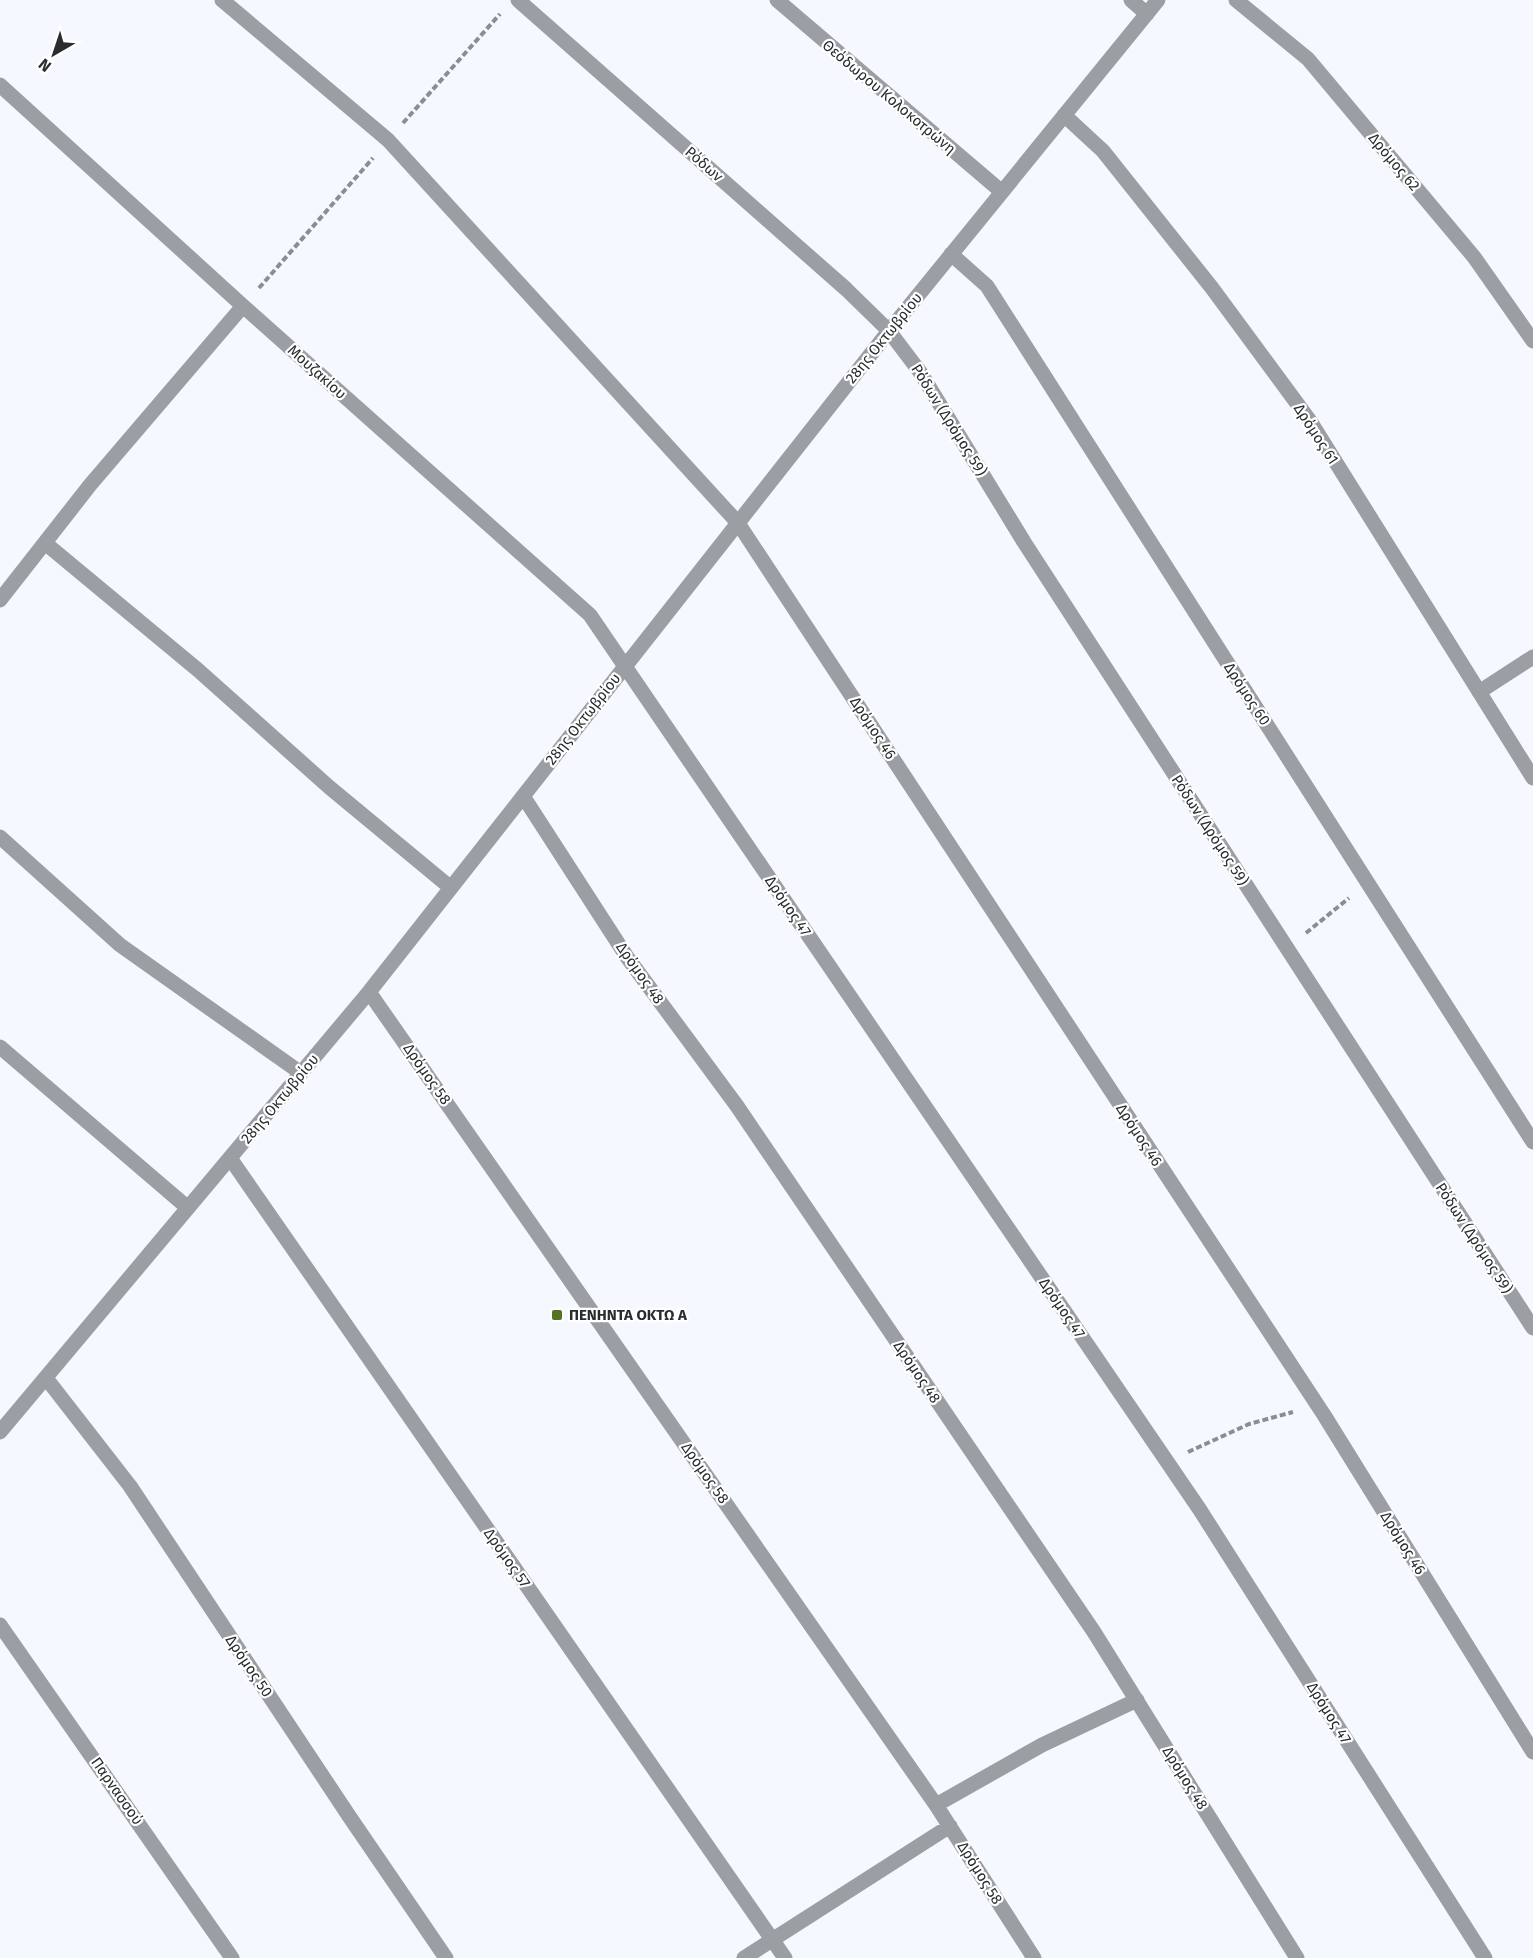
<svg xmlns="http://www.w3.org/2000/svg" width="1533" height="1958" viewBox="0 0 1533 1958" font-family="'Fira Sans',sans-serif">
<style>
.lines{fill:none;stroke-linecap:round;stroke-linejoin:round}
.path{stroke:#8a8e92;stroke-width:4;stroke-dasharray:6 3;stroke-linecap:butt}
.minor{stroke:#9b9ea2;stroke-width:15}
.poi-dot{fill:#567327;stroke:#fff;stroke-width:2}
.labels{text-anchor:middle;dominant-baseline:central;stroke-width:4.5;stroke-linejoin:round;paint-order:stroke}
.street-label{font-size:15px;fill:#2a2d30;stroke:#fff}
.poi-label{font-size:15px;font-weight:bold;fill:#2a2d30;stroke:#fff;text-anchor:start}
</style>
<rect width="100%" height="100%" fill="#f5f9ff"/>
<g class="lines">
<path class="path" d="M403 123 500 14
M259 288 373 158
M1306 933 1349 898
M1188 1452 1249 1424 1293 1412"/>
<path class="minor" d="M222 0 388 140 738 523 1324 1415 1533 1752
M518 0 846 289 889 331 920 372 1024 542 1533 1328
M777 0 1002 192
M1131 0 1147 14
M1236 0 1308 59 1474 257 1533 341
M0 85 243 306 590 615 1200 1510 1485 1958
M1064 115 1103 151 1212 288 1310 421 1533 778
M951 254 987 286 1533 1142
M45 543 198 670 329 787 451 888
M0 600 90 485 243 306
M1479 692 1533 657
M523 796 627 957 737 1106 1094 1632 1297 1958
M0 837 120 945 301 1073
M369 992 936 1805 1034 1958
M0 1047 188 1208
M230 1158 785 1958
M46 1378 130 1486 349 1816 446 1958
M0 1432 369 992 889 331 1158 0
M0 1625 232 1958
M936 1805 1042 1745 1137 1700
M744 1958 950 1826"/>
</g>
<rect class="poi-dot" x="551" y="1309" width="12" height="12" rx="3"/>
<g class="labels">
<g class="street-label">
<text transform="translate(889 97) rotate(40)">Θεόδωρου Κολοκοτρώνη</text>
<text transform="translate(1394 162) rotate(50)">Δρόμος 62</text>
<text transform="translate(704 164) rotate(41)">Ρόδων</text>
<text transform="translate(884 338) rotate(-51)">28ης Οκτωβρίου</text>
<text transform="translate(317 372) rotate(42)">Μουζακίου</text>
<text transform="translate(949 420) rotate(58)">Ρόδων (Δρόμος 59)</text>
<text transform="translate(1316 434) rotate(57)">Δρόμος 61</text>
<text transform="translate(1247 694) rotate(57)">Δρόμος 60</text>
<text transform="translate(583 719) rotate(-52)">28ης Οκτωβρίου</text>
<text transform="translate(873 728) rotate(57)">Δρόμος 46</text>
<text transform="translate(1210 830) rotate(57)">Ρόδων (Δρόμος 59)</text>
<text transform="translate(788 906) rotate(56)">Δρόμος 47</text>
<text transform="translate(640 973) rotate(55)">Δρόμος 48</text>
<text transform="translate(427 1074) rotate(55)">Δρόμος 58</text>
<text transform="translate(280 1099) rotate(-50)">28ης Οκτωβρίου</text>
<text transform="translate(1139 1135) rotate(57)">Δρόμος 46</text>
<text transform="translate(1474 1238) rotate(57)">Ρόδων (Δρόμος 59)</text>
<text transform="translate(1062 1308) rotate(56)">Δρόμος 47</text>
<text transform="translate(917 1372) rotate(56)">Δρόμος 48</text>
<text transform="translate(705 1473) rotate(55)">Δρόμος 58</text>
<text transform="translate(1403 1543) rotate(58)">Δρόμος 46</text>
<text transform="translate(507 1558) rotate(55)">Δρόμος 57</text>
<text transform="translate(249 1666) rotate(56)">Δρόμος 50</text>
<text transform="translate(1329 1713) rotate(58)">Δρόμος 47</text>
<text transform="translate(1185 1778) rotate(58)">Δρόμος 48</text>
<text transform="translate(117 1791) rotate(55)">Παρνασσού</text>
<text transform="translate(980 1873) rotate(58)">Δρόμος 58</text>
</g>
<g class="poi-label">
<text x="569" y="1315">ΠΕΝΗΝΤΑ ΟΚΤΩ Α</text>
</g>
</g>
<g transform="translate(54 54) rotate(219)" stroke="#ffffff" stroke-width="4.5" paint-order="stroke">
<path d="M0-4.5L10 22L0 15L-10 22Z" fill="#2a2d30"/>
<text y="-9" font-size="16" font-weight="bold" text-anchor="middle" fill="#2a2d30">N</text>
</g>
</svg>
